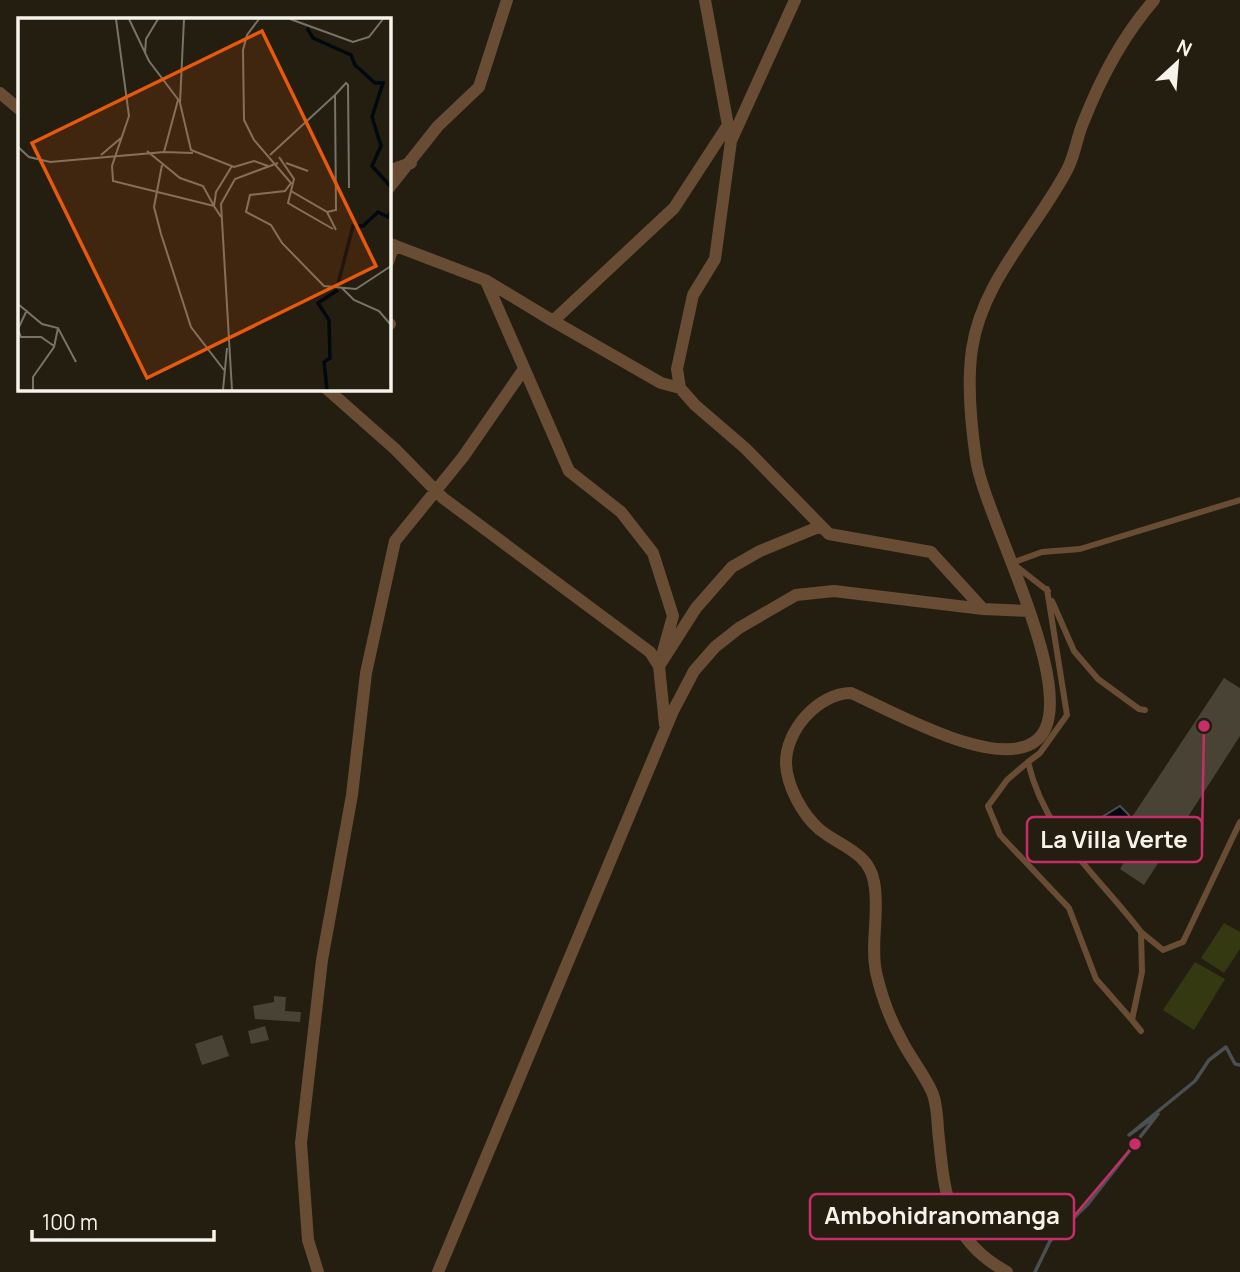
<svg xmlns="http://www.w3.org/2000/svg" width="1240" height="1272" viewBox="0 0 1240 1272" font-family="Manrope,sans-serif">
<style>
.green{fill:#343912}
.water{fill:#01090f;stroke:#4a4f51;stroke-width:2}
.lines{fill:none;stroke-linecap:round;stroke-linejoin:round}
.stream{stroke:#4a4f51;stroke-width:3.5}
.building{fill:#484334}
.service{stroke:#694c34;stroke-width:6}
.minor{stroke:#694c34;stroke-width:12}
.inset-river{fill:none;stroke:#01090f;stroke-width:3.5}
.inset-road{fill:none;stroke:#777367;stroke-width:2}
.view{fill:#e8590c;fill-opacity:0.15;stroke:#e8590c;stroke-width:3.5}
.inset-edge{fill:none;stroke:#f6f3ea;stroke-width:3.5}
.leader{fill:none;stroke:#c72e69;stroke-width:2.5}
.callout-dot{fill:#c72e69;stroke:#231e10;stroke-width:2.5}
.callout{fill:#231e10;stroke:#c72e69;stroke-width:2.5}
.callout-label{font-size:24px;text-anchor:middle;font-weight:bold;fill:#f6f3ea}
</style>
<rect width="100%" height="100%" fill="#231e10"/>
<path class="green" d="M1224 923 1240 932V949L1224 973 1201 958Z
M1195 962 1225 979 1194 1030 1163 1010Z"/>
<path class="water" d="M1120 806 1129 815C1127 825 1122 831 1119 841L1109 846 1101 840 1102 817Z"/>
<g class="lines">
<path class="stream" d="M1035 1272 1050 1241 1088 1204 1158 1114 1129 1135 1195 1081 1209 1060 1226 1047 1235 1064 1240 1065"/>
</g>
<path class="building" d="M1224 678 1240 688V736L1144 885 1120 869 1143 829 1130 820Z
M274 996 286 997 285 1011 301 1012 300 1022 255 1019 253 1006 274 1002Z
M265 1026 269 1040 251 1044 248 1031Z
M222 1035 229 1056 202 1065 195 1044Z"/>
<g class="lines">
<path class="service" d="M1047 589 1067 715 1040 753 1028 762C1045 835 1098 875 1141 932L1142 972 1132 1020 1141 1031
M1048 591 1012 563 1042 552 1080 549 1240 500
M1052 601 1074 651 1098 679 1139 709 1145 710
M1028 762 1007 780 988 806 1000 835 1069 908 1096 979 1132 1020
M1141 932 1163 950 1183 942 1240 822"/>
<path class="minor" d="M705 0 729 131
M795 0 731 141 715 259 693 295 677 369 680 388 695 405 745 448 829 534 931 552 983 609
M0 93 19 109
M388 171 411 163
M388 189 438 126 479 87 507 0
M388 243 485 280 553 321 674 208 728 125
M388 262 394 245
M486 281 569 471 621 512 653 553 673 616 659 666
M553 321 661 383 680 388
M388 323 390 324
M326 388 395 449 443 498 650 652 659 666
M665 725 659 666 696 608 732 567 760 551 821 526
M318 1272 308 1240 301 1143 322 960 352 795 366 673 395 541 463 457 524 369
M438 1272 673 711 694 671 715 647 739 628 796 595 834 591 983 609 1029 611
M1007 1272C950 1241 945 1199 939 1139 937 1124 938 1105 932 1092 923 1072 909 1056 900 1037 889 1017 881 994 876 972 870 943 880 912 874 882 869 852 839 846 819 829 802 814 787 786 786 764 785 730 819 693 851 693 891 710 1000 774 1038 739 1084 696 984 517 976 459 971 425 967 383 972 349 982 280 1038 227 1068 168 1075 154 1077 137 1083 123 1101 77 1122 37 1154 0"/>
</g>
<g transform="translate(18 18)">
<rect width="373" height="373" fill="#231e10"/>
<path class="inset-river" d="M289 10 295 20 333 37 337 47 357 65H365L354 99 363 128 354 148 373 169M320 266 335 208H345L360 194 370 199 373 193M309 372 306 344 312 340 311 302 300 285 320 272"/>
<path class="inset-road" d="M98 1 111 98 94 148 95 163 196 188 185 168 162 160 129 133M111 1 131 43 162 84M166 1 162 85 173 132 216 149 236 143 250 148M241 1 229 17 225 32 226 102 236 122 273 165 267 173 232 177 228 194 253 207 264 225 306 268 338 271 373 248M272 1 335 24 351 19 365 1M127 35 128 21 140 1M317 77 328 65 330 67 331 170M0 129 11 139 32 144 146 134 160 82M146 134 175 135M83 137 103 120M252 137 317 77 318 192 309 194M261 139 276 161 273 173 309 194 318 212M268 145 290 153M144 147 136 189 143 216 173 309 206 352M273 173 270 185 315 211M203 199 196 188 198 174 214 148M324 270 336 282 361 293 373 307M0 286 24 306 40 310 58 344M9 292 0 311 3 319H23L36 328M15 372V359L36 329 40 310M205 372 209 330M214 372 203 186 217 161 260 145"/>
<path class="view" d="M244 13 358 248 129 360 14 125Z"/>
<rect width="373" height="373" class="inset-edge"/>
</g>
<path class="leader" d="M1204 726L1202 840M1135 1144L1074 1216"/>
<g class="callout-dot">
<circle cx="1204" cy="726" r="7"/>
<circle cx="1135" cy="1144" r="7"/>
</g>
<g class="callout">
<rect x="1027" y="817" width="175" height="45" rx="7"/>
<rect x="810" y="1194" width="264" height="45" rx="7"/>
</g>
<g class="callout-label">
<text x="1114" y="848">La Villa Verte</text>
<text x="942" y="1224">Ambohidranomanga</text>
</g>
<g transform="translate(1177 63) rotate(26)" stroke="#231e10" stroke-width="5" paint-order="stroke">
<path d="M0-5L12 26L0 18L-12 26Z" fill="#f6f3ea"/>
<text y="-10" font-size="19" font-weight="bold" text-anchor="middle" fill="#f6f3ea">N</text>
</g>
<path d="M32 1230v10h182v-10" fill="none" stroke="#f6f3ea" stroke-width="3.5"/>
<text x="42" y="1230" font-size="21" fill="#f6f3ea" stroke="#231e10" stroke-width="5" paint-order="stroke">100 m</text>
</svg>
